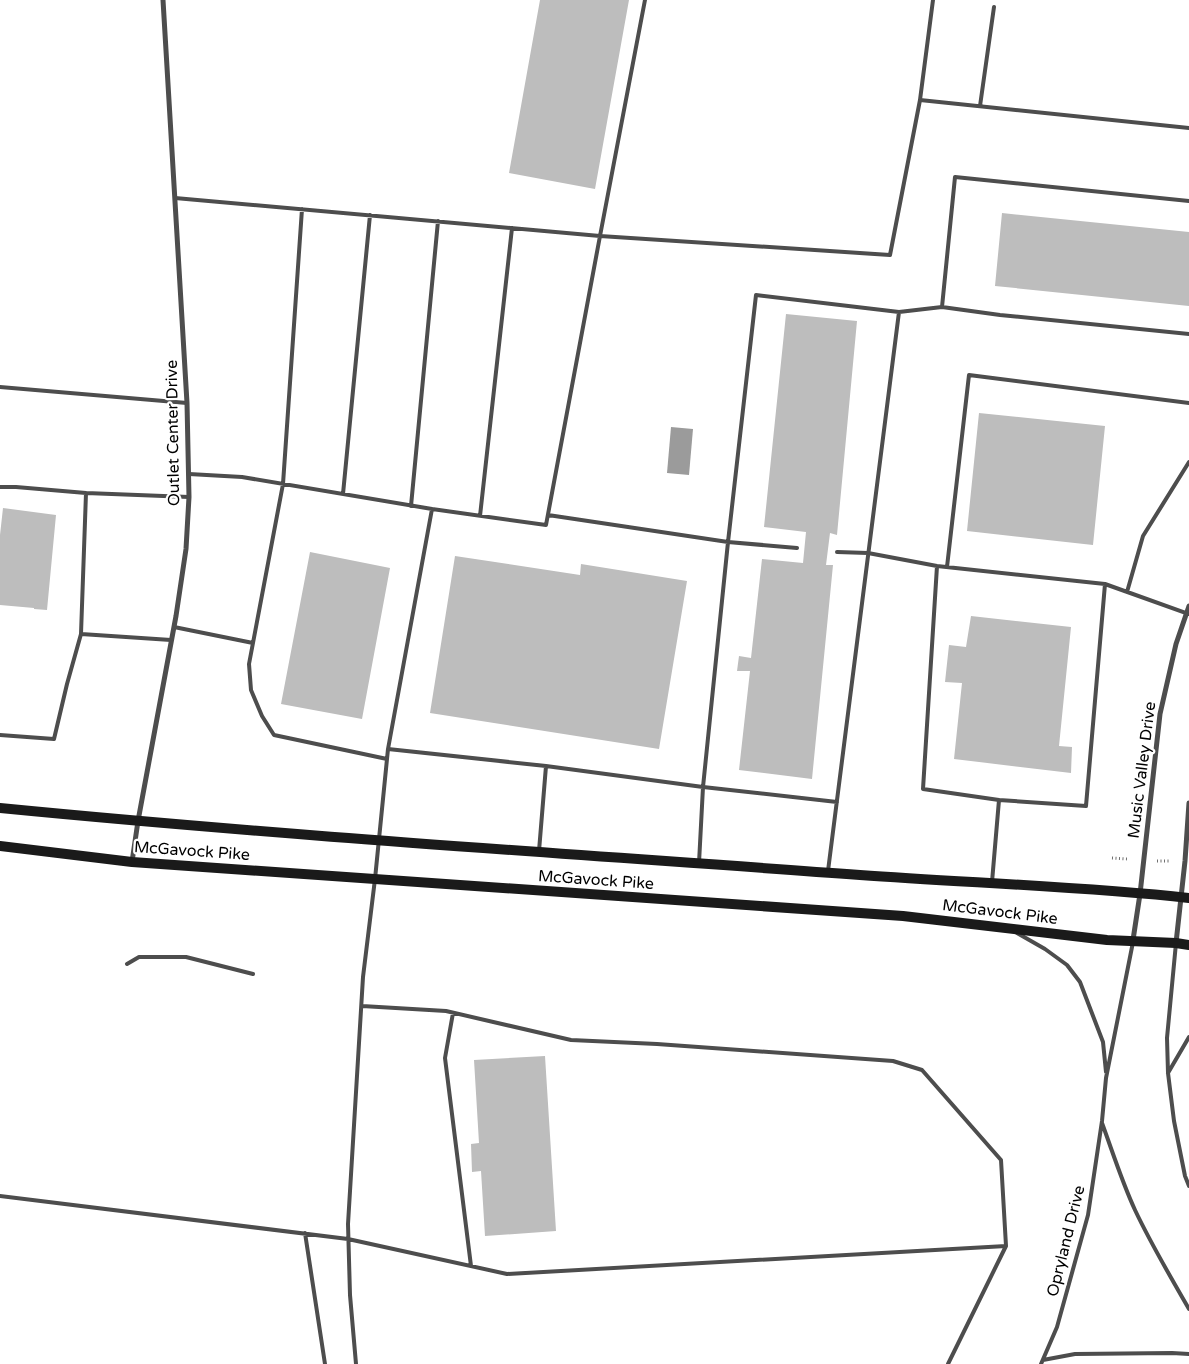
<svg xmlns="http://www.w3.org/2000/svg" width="1189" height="1364" viewBox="0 0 1189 1364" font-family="'Varela Round',sans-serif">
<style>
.water{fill:#9b9b9b}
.building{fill:#bdbdbd}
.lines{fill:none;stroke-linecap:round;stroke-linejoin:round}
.path{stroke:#6f6f6f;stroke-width:3;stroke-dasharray:1 2.5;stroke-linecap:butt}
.lane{stroke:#4d4d4d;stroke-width:4}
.street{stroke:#4d4d4d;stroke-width:5}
.secondary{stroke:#1a1a1a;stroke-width:10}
.labels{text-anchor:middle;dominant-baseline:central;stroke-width:4.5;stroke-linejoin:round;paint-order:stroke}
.street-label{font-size:16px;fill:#000;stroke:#fff}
</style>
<rect width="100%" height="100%" fill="#fff"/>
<path class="water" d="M671 427 693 429 689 475 667 473Z"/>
<path class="building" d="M540 0H629L595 189 509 173Z
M1002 213 1189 232V306L995 286Z
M786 314 857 321 837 535 830 533 826 565H833L812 779 739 770 750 671H737L739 656 751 658 762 559 803 563 806 532 764 527Z
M979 413 1105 426 1093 545 967 531Z
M3 508 56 515 47 610 34 609V608L0 605V535Z
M310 552 390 568 362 719 281 704Z
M455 556 580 575 581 564 687 581 659 749 430 713Z
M971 616 1071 627 1059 746 1072 747 1071 773 954 759 962 683 945 682 949 645 966 647Z
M545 1056 556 1231 485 1236 481 1171 472 1172 471 1144 479 1143 474 1060Z"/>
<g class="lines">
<path class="path" d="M1112 858 1128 859
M1157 861H1171"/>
<path class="lane" d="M920 100 1189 128
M980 106 994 7
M175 198 600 236 645 0
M1189 201 955 177 942 307 1000 315 1189 334
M302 209 283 484 249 664 251 690 262 716 274 735 387 759
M899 312 942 307
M0 387 187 403
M189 474 242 477 432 509 388 749 375 879 363 977 348 1224 350 1295 356 1364
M0 487H16L86 493
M343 494 370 215
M411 506 438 221
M432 509 546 525 600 236 890 255 920 100 933 0
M548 515 728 542 797 548
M480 516 512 228
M837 552 868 553 937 566 1105 584 1189 614
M937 566 923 789 999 800 992 882
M947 567 969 375 1189 403
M1127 592 1143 536 1189 462
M174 627 253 643
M171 640 81 634 86 493 189 497
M0 735 54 739 67 684 81 634
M388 749 546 766 703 787 837 802
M999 800 1086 806 1105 584
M539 851 546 766
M699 863 703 787 728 542 756 295 899 312 828 871
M1017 933 1045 949 1067 965 1080 982 1103 1042 1106 1072
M1176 943 1167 1038 1168 1073 1174 1121 1185 1176 1189 1186
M127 964 139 957H186L253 974
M453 1013 445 1058 471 1266
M1168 1073 1189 1037
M1102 1123C1113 1153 1122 1182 1135 1210 1151 1244 1170 1276 1189 1309
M0 1196 348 1239 507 1274 1006 1246 1001 1160 922 1070 893 1061 657 1044 571 1040 446 1011 362 1006
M305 1233 325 1364
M1043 1360 1075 1354 1172 1353 1189 1354
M948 1364 1006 1246
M1041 1364 1057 1327 1088 1215 1102 1121 1106 1078 1133 942"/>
<path class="street" d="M132 862 138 821 176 616 186 549 189 497 187 403 163 0
M1133 940 1140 894 1160 714 1176 644 1189 606
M1176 943 1185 861 1189 803"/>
<path class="secondary" d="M0 808C286 836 573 854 860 875 970 883 1080 886 1189 898
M0 846 132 862 903 916 1107 940 1176 943 1189 945"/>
</g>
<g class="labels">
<g class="street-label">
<text transform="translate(173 433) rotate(-91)">Outlet Center Drive</text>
<text transform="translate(1142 770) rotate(-83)">Music Valley Drive</text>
<text transform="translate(192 851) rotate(4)">McGavock Pike</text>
<text transform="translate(596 880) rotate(4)">McGavock Pike</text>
<text transform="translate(1000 912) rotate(7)">McGavock Pike</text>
<text transform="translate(1066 1241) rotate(-76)">Opryland Drive</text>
</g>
</g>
</svg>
